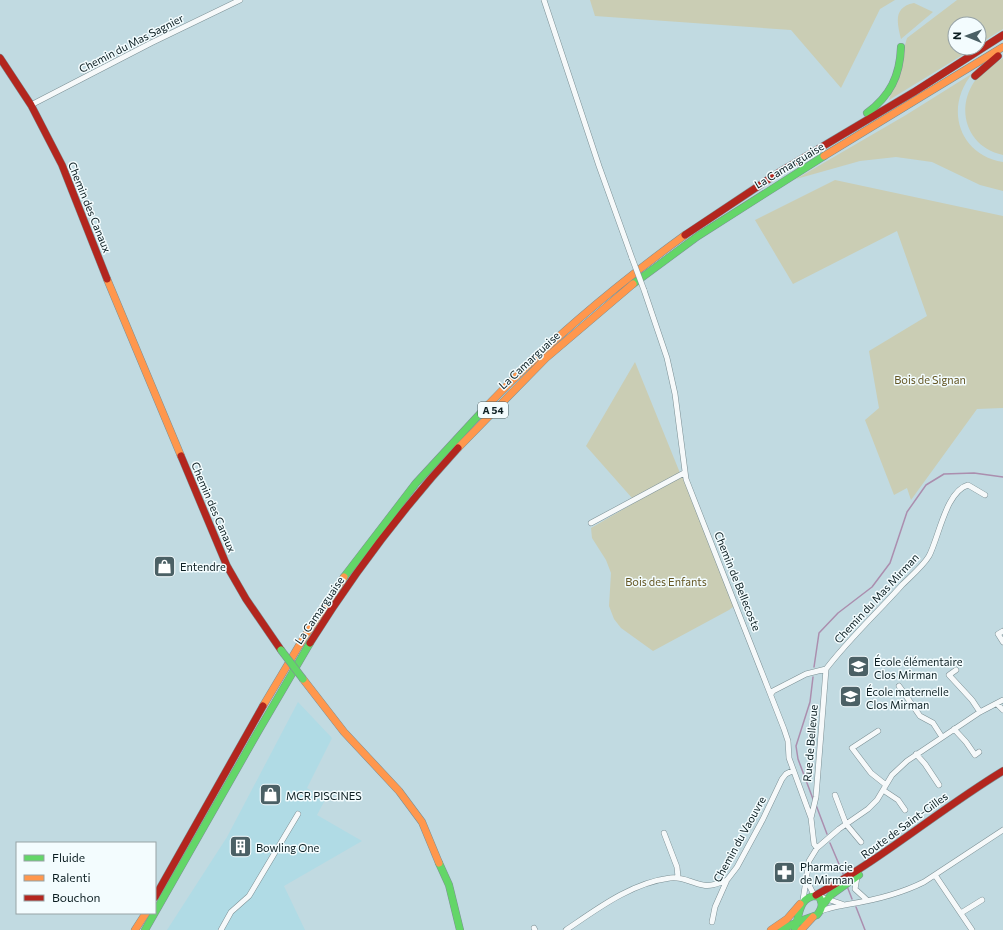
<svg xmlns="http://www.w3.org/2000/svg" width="1003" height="930" viewBox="0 0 1003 930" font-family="Commissioner,sans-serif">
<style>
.built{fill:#b0dbe5}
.green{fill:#cacdb4}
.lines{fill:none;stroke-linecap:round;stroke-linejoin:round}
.stream{stroke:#ab8eae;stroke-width:1.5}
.street-casing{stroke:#7c9095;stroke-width:6}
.fast-casing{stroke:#7c9095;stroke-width:8}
.slow-casing{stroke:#7c9095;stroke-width:8}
.jam-casing{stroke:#7c9095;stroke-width:8}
.street{stroke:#f6f9fa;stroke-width:5}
.fast{stroke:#63d668;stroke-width:7}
.slow{stroke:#ff974d;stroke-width:7}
.jam{stroke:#b3261e;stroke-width:7}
.street-bridge-casing{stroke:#7c9095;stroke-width:6;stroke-linecap:butt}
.fast-bridge-casing{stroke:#7c9095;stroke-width:8;stroke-linecap:butt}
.street-bridge{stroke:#f6f9fa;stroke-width:5}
.fast-bridge{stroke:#63d668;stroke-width:7}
.labels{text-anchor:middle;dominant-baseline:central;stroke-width:3;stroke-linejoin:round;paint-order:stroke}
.shield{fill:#f3fcfe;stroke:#516164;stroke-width:1}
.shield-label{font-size:10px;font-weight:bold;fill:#0c1e22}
.street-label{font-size:11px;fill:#0c1e22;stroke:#f3fcfe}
.park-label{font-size:11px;fill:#635522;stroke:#f3fcfe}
.poi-label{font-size:11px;fill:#0c1e22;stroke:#f3fcfe;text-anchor:start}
</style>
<rect width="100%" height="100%" fill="#c1dae1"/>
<path class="built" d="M298 702 332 738 307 788 325 800 317 815 362 841 284 886 305 930H167L227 837Z"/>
<path class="green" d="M590 0H895L880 9 841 88 791 30 595 16Z
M957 0H1003V29L979 44V24H955V48H974L889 100 907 38Z
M914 3 933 12 901 39C897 23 893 7 914 3Z
M1003 58V155C968 148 955 111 974 82 981 72 993 65 1003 58Z
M973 73C944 106 958 155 1003 162V191L980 185 932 162 896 157 860 161 796 179 906 115Z
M835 180 1003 216V408L977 409 911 500 907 488 894 495 865 420 879 408 869 351 927 316 897 231 793 284 755 220Z
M635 362 680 473 632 498 586 446Z
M682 475 734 603 733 607 729 610 653 651 621 628 614 619 609 606 611 573 606 560 592 538 591 528Z"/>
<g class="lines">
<path class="stream" d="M814 667 819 633 838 613 872 587 890 563 907 512 926 485 944 474 974 473 1003 477
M813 677 810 702 796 746 798 759 813 799
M816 805 827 834
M830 843 844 876
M847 886 852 899
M856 907 865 930"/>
<defs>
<path id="street" d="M544 0 599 166 632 258
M31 105 151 43 240 0
M644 290 667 358 675 394 686 479 784 729 788 741 789 758 811 818 814 844 817 848
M591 523 684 473
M1003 631 998 634 1003 642
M956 670 949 675 972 700 980 712
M899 686 920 716 933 723 942 737
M771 694 773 691 806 674 826 669C849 639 877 613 902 585 911 576 923 566 929 556 939 537 946 491 968 485L985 495
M997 704 1003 710
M954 729 966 742 975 755 979 752
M878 731 852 748 871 773 886 785
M916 754 925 764 939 785
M883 790 898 800 905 810
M835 795 846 824 861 842
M811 818 816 797 826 669
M664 833 677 867 678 877
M935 875 972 930
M857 877 855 889 867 900
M806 879 814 895
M818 896 842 904
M803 900 809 861 817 848 839 829 868 809 877 800 892 775 907 761 980 712 1003 700
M821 911C831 907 840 906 850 904 875 900 902 893 924 882L1003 830
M961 913 982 900
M712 922 715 907 727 880 737 867 763 819 782 779 786 774 792 771
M534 928 535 930
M221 930 231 912 249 896 298 814
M566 930C597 909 631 883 670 878 682 876 691 883 703 885 711 887 719 883 727 880"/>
<path id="fast" d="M867 113C890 96 900 76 901 47
M633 284 698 236 824 156
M344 577 416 483 488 405
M439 863 449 885 460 930
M822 906 831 895 859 875
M145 930 259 730 310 643
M782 930C794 922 804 920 817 915 822 909 824 902 818 896 799 895 799 915 795 930"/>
<path id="slow" d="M824 156 1003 47
M107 279 181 456
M488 405C548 342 615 286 685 235
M458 448 546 358 633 284
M303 679 344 732 399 791 422 822 439 863
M263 706 303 639 344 577
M135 930 146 913
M771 930 787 919 800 904
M801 930 813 917"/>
<path id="jam" d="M0 58 31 105 62 165 107 279
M975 76 998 56
M685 235 778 173 914 92 1003 35
M181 456 227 566 246 599 281 650
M310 643C353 574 403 508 458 448
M816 895C882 859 939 810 1003 771
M155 897 263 706"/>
</defs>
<use href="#street" class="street-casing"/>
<use href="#fast" class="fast-casing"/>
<use href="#slow" class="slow-casing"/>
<use href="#jam" class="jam-casing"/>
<use href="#street" class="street"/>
<use href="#fast" class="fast"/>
<use href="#slow" class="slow"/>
<use href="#jam" class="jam"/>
<defs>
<path id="street-bridge" d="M632 258 644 290"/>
<path id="fast-bridge" d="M281 650 303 679"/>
</defs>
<use href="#street-bridge" class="street-bridge-casing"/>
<use href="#fast-bridge" class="fast-bridge-casing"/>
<use href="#street-bridge" class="street-bridge"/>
<use href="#fast-bridge" class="fast-bridge"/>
</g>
<defs>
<symbol id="shop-square" viewBox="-11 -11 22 22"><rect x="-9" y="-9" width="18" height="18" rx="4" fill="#4b6065" stroke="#f3fcfe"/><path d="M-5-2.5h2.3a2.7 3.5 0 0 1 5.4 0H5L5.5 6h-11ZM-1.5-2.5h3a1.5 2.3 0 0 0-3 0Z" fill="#fff"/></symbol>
<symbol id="school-square" viewBox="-11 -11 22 22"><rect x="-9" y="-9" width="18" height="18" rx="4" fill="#4b6065" stroke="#f3fcfe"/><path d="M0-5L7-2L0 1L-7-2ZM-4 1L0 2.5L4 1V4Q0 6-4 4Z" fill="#fff"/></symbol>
<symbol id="building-square" viewBox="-11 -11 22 22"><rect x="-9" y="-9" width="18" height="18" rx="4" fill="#4b6065" stroke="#f3fcfe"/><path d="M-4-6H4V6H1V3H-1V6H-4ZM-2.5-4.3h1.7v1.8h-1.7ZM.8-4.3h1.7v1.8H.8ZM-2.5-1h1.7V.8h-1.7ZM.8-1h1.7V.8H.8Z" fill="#fff"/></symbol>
<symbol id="pharmacy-square" viewBox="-11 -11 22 22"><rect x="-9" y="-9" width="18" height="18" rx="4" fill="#4b6065" stroke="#f3fcfe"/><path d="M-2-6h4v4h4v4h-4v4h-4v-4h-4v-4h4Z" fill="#fff"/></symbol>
</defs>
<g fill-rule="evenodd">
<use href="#shop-square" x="152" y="554" width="25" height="25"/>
<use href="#school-square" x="846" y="654" width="25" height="25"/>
<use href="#school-square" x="838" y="684" width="25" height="25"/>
<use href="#shop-square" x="258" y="782" width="25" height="25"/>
<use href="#building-square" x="228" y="834" width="25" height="25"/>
<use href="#pharmacy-square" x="772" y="860" width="25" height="25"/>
</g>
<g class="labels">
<rect class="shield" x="478" y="402" width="30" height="16" rx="3"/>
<g class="shield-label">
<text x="493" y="410">A 54</text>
</g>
<g class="street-label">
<text transform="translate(131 43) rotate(-27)">Chemin du Mas Sagnier</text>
<text transform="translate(789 165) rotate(-31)">La Camarguaise</text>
<text transform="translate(90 207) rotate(68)">Chemin des Canaux</text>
<text transform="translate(529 360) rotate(-43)">La Camarguaise</text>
<text transform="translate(214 507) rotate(67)">Chemin des Canaux</text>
<text transform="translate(738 581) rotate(68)">Chemin de Bellecoste</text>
<text transform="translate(876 598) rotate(-47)">Chemin du Mas Mirman</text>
<text transform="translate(319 610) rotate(-56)">La Camarguaise</text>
<text transform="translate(810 743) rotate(-85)">Rue de Bellevue</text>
<text transform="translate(904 825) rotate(-36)">Route de Saint-Gilles</text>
<text transform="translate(739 839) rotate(-61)">Chemin du Vaouvre</text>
</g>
<g class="park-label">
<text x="930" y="379">Bois de Signan</text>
<text x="666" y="581">Bois des Enfants</text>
</g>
<g class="poi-label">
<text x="180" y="566">Entendre</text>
<text x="874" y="661">École élémentaire<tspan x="874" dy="13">Clos Mirman</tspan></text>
<text x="866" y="691">École maternelle<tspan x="866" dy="13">Clos Mirman</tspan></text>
<text x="286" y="795">MCR PISCINES</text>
<text x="256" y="847">Bowling One</text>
<text x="800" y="866">Pharmacie<tspan x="800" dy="13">de Mirman</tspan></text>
</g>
</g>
<rect x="16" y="842" width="140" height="72" fill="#f3fcfe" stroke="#97a3a6"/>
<rect x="24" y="855" width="20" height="6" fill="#63d668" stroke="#97a3a6"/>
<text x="52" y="862" font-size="12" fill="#0c1e22">Fluide</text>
<rect x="24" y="875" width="20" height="6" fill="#ff974d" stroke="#97a3a6"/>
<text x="52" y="882" font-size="12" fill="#0c1e22">Ralenti</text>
<rect x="24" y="895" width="20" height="6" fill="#b3261e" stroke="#97a3a6"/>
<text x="52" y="902" font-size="12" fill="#0c1e22">Bouchon</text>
<g transform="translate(967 36) rotate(271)"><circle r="19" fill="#f3fcfe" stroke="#97a3a6"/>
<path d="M0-3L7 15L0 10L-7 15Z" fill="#4b6065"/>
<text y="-6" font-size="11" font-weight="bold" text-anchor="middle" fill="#0c1e22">N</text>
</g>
</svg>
